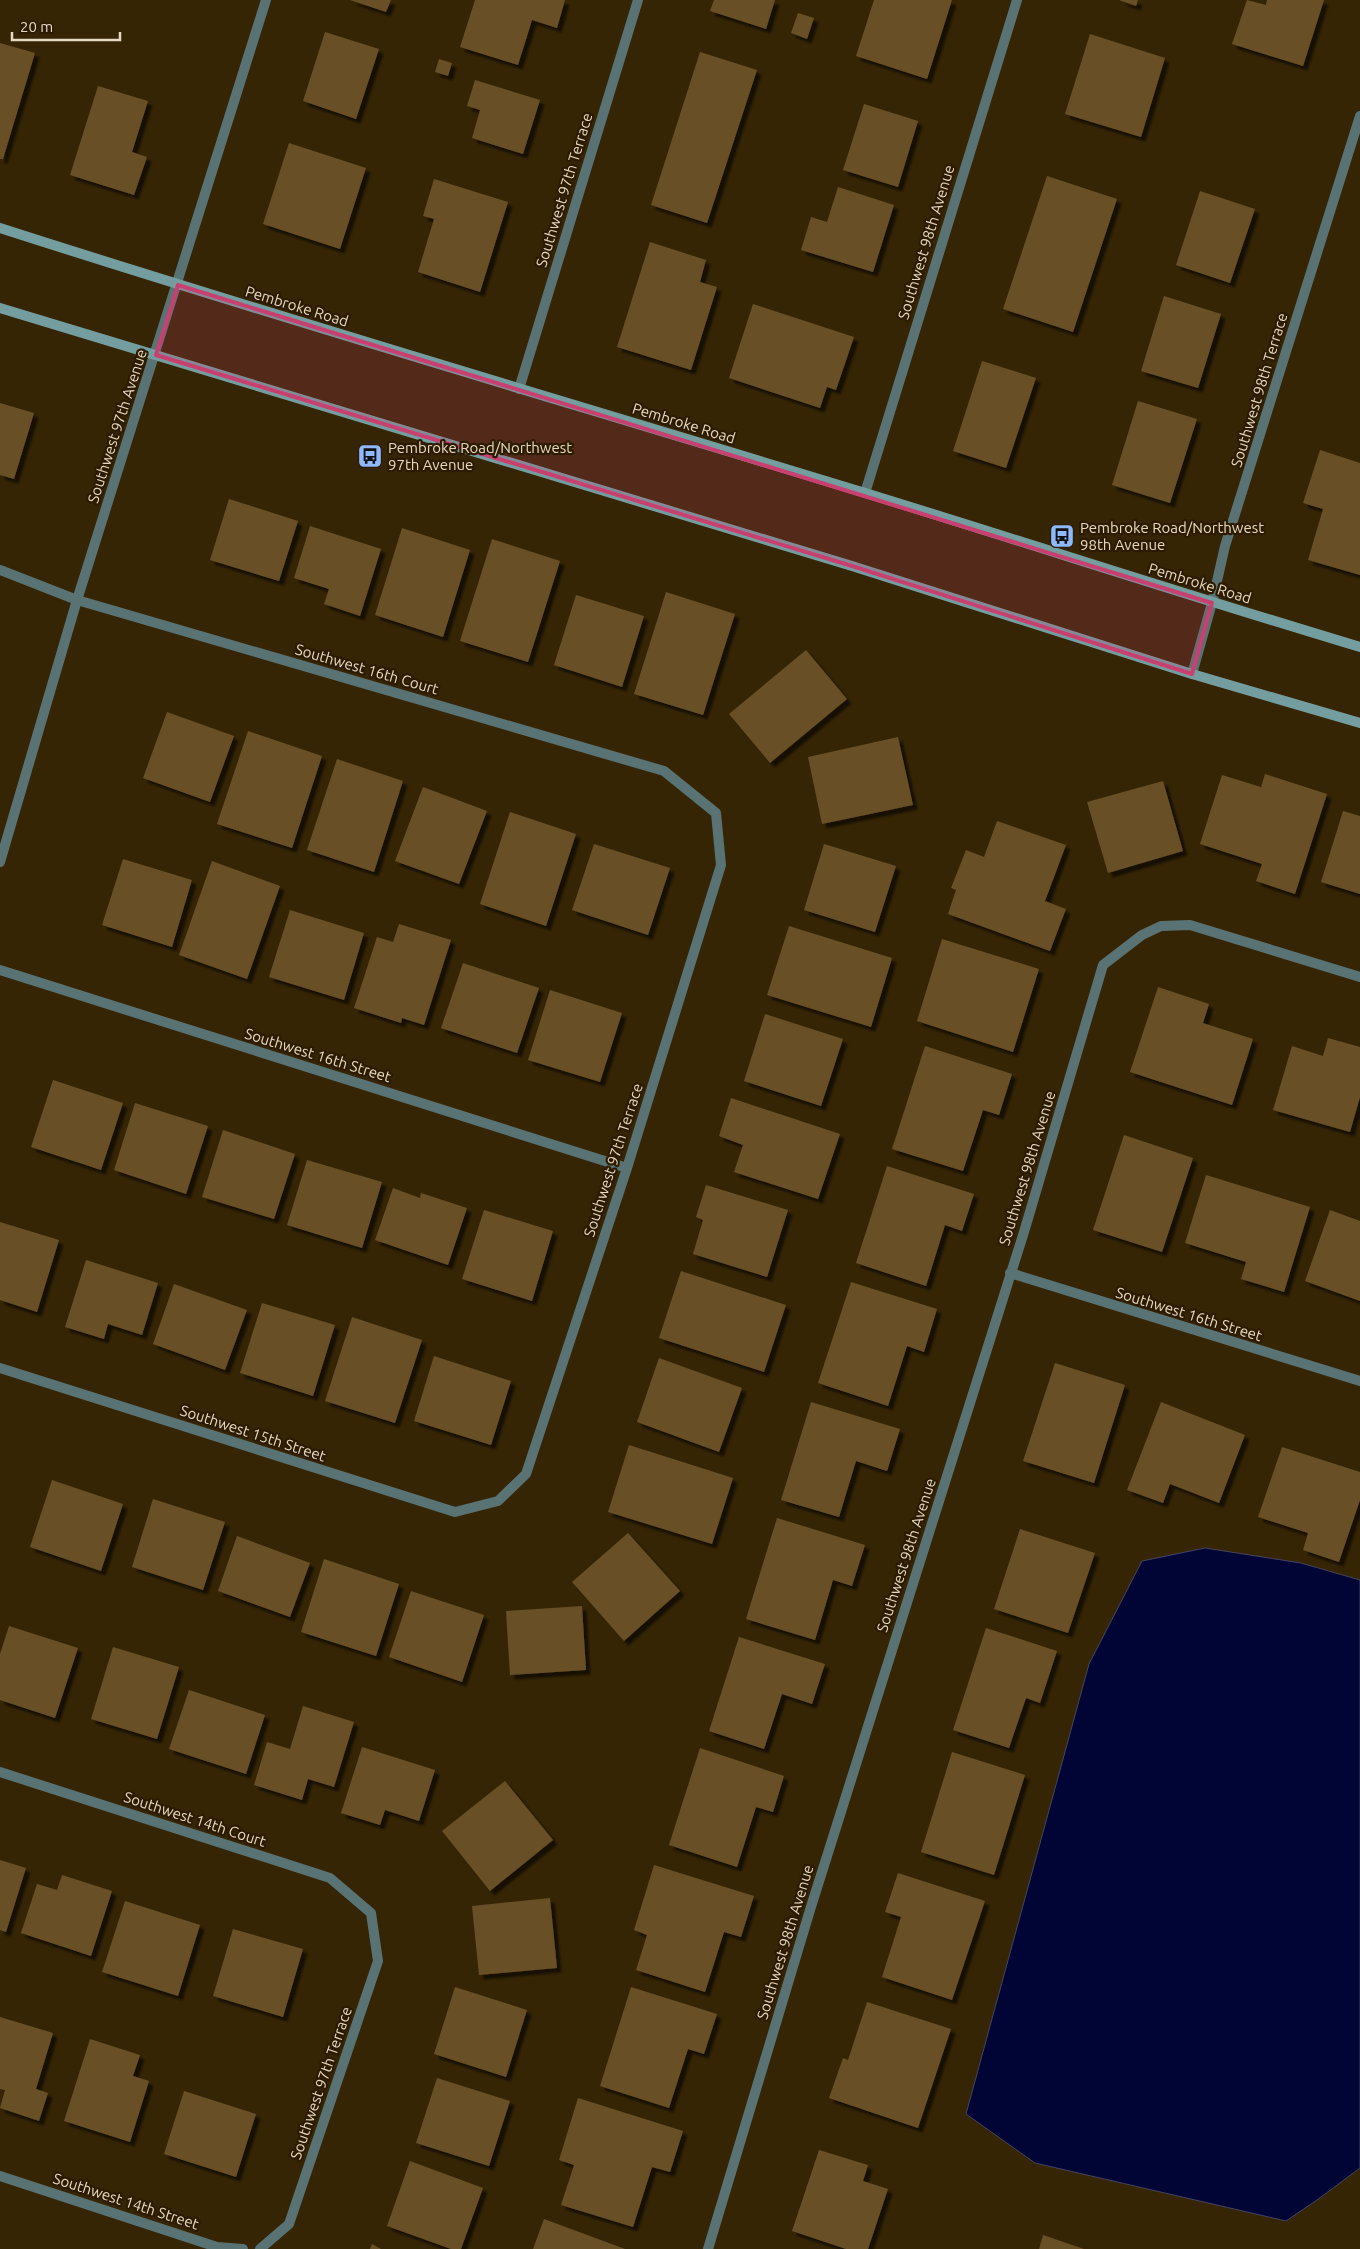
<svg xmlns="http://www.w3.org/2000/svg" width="1360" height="2249" viewBox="0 0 1360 2249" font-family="Ubuntu,sans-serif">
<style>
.water{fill:#000536;stroke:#454560}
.building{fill:#675027;filter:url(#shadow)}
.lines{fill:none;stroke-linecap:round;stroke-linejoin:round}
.minor{stroke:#597374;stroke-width:10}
.secondary{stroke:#749d9f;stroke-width:10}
.marked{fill:#c93f70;fill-opacity:0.2;stroke:#c93f70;stroke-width:4;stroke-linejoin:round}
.labels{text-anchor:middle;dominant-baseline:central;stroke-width:4.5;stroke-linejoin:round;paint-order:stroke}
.street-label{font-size:15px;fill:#e6d9c2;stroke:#2c1b00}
.poi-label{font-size:15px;fill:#e6d9c2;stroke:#2c1b00;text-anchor:start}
</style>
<defs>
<filter id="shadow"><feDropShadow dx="4.5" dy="4.5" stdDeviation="1" flood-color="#0009"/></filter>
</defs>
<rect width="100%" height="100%" fill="#362504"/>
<path class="water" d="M1205 1548 1301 1563 1360 1580V2168L1317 2200 1286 2221 1035 2163 966 2114 1089 1664 1142 1561Z"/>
<path class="building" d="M350 0H391L386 12Z
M475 0H565L557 28 532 20 518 65 460 47Z
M714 0H775L766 29 710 11Z
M874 0H952L927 79 856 56Z
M1119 0H1138L1136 6Z
M1247 0 1266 5 1267 0H1324L1303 66 1232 44Z
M798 13 814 18 807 39 791 33Z
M325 32 379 49 356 119 303 101Z
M1090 34 1165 58 1141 137 1065 114Z
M0 43 35 53 3 159H0Z
M700 52 757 70 707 223 651 205Z
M439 59 452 63 448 76 435 72Z
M475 80 540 100 523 154 472 138 480 110 467 106Z
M98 86 148 101 132 152 147 157 134 195 70 175Z
M864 104 918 121 898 187 843 170Z
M289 143 366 168 340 249 263 224Z
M1047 176 1117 199 1073 332 1003 309Z
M434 179 508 202 480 292 418 272 434 219 423 216Z
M838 187 894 205 873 272 801 250 811 217 827 222Z
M1200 191 1255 209 1230 283 1176 265Z
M650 242 706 260 700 282 717 287 691 370 617 347Z
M1164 296 1221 314 1198 388 1141 371Z
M753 304 854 337 836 390 827 387 820 408 729 378Z
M982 361 1036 378 1006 468 953 451Z
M1138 401 1197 419 1170 503 1112 485Z
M0 403 34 413 14 479 0 475Z
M1320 450 1360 463V575L1308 560 1323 509 1303 503Z
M229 499 298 521 279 581 210 560Z
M310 526 381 549 360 616 324 604 329 589 294 578Z
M402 528 470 550 443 637 375 615Z
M492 539 560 561 528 662 460 641Z
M666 592 735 614 703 715 634 694Z
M576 595 644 616 622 687 554 665Z
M806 650 847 699 770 763 729 714Z
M167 712 234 736 210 802 143 778Z
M248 731 322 756 292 848 217 824Z
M898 737 913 805 822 824 808 757Z
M337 759 403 781 374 872 307 850Z
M1265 774 1327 794 1295 894 1256 881 1262 864 1200 844 1222 775 1261 787Z
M1163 781 1183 851 1108 873 1087 802Z
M423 787 487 811 459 884 395 861Z
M1343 811 1360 816V894L1321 882Z
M510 812 576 834 546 926 480 904Z
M997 821 1066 845 1045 901 1066 909 1050 951 948 914 956 890 951 888 966 850 984 857Z
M594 844 670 868 648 935 572 910Z
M824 844 896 866 875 932 804 910Z
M123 859 192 880 172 947 102 925Z
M212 861 280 886 247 979 179 955Z
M290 910 364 933 344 1000 269 977Z
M399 924 451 940 424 1025 402 1018 401 1023 354 1008 377 937 393 942Z
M789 926 892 958 871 1027 767 995Z
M942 939 1039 969 1013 1052 917 1021Z
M463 963 539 988 517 1053 441 1028Z
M1158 987 1209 1004 1203 1023 1253 1039 1232 1105 1130 1072Z
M550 990 622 1013 600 1082 528 1060Z
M765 1014 843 1039 821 1106 744 1081Z
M1328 1038 1360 1047V1097L1350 1132 1273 1110 1292 1046 1323 1056Z
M925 1046 1012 1074 999 1115 983 1110 963 1171 892 1149Z
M53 1080 123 1103 101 1170 31 1147Z
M731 1098 840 1134 818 1199 734 1172 743 1145 719 1136Z
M135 1103 208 1126 186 1194 114 1170Z
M223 1130 295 1154 274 1219 202 1197Z
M1124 1135 1193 1158 1162 1252 1093 1230Z
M307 1160 382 1182 362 1248 287 1225Z
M887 1166 974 1194 962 1231 945 1225 926 1286 856 1263Z
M1206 1175 1310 1207 1284 1292 1241 1279 1246 1262 1185 1243Z
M706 1185 788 1210 767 1277 693 1254 703 1220 696 1217Z
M393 1188 420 1198 421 1193 467 1208 448 1265 375 1240Z
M484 1210 553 1231 532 1301 462 1279Z
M1330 1210 1360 1221V1301L1305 1281Z
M0 1222 59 1240 37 1312 0 1300Z
M86 1260 158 1283 142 1335 108 1324 104 1339 65 1327Z
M681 1271 786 1305 764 1372 659 1338Z
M851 1282 937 1309 924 1352 907 1346 888 1406 818 1383Z
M174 1284 247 1310 225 1370 153 1344Z
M262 1303 335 1325 313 1396 240 1373Z
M352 1317 422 1340 395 1423 325 1401Z
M434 1356 511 1381 491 1445 414 1421Z
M659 1358 742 1388 719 1452 637 1422Z
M1055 1363 1125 1385 1094 1483 1023 1461Z
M811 1402 900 1429 887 1471 856 1461 839 1517 781 1500Z
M1161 1402 1245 1435 1219 1503 1170 1484 1163 1503 1127 1490Z
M629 1445 733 1478 712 1544 608 1512Z
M1282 1447 1360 1472V1500L1339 1562 1303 1550 1308 1533 1258 1517Z
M52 1480 123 1504 101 1571 30 1547Z
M153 1499 225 1522 203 1590 132 1567Z
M777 1518 865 1545 852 1586 833 1580 815 1640 746 1619Z
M1020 1529 1095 1553 1068 1633 994 1609Z
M628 1533 680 1591 624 1641 572 1582Z
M237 1536 310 1563 290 1617 218 1591Z
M324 1559 399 1584 376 1656 301 1632Z
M411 1591 484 1615 462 1682 389 1657Z
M582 1606 586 1670 510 1675 506 1611Z
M9 1626 78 1648 55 1718 0 1700V1654Z
M986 1628 1057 1651 1040 1703 1026 1698 1009 1748 953 1730Z
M739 1637 825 1664 812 1704 782 1694 764 1749 709 1731Z
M113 1647 179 1667 157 1739 91 1719Z
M189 1690 265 1715 246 1774 169 1749Z
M303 1706 354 1722 334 1787 308 1779 302 1800 254 1785 267 1742 290 1749Z
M362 1747 435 1770 419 1821 385 1810 380 1825 341 1813Z
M700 1748 784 1776 773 1812 756 1807 737 1867 669 1845Z
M952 1752 1025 1775 994 1875 921 1852Z
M505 1781 553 1840 490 1891 442 1831Z
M0 1860 26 1868 6 1932 0 1930Z
M654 1865 754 1896 741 1937 724 1932 705 1992 636 1970 647 1935 634 1930Z
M898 1873 985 1901 952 2000 882 1977 901 1917 885 1912Z
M62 1875 112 1891 91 1956 21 1933 37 1884 57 1890Z
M550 1898 557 1968 479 1975 472 1906Z
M125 1901 200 1925 178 1996 102 1972Z
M233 1929 303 1949 283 2017 213 1996Z
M455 1987 527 2010 506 2077 434 2054Z
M631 1987 717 2014 704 2054 688 2049 669 2108 600 2086Z
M867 2002 951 2029 918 2128 829 2098 843 2058 848 2060Z
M0 2017 53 2033 36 2089 48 2093 39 2121 0 2108 5 2090 0 2089Z
M90 2039 140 2055 133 2076 149 2081 130 2142 64 2121Z
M437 2078 510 2101 489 2166 416 2143Z
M184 2091 256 2114 236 2177 164 2154Z
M578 2098 683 2131 670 2172 652 2167 633 2227 561 2205 574 2165 559 2160Z
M819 2150 868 2165 863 2181 888 2189 868 2249H846L792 2231Z
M410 2161 483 2188 461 2249H451L387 2226Z
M544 2219 625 2249H533Z
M1043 2235 1084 2249H1039Z
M372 2244 381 2249H370Z"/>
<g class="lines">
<path class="minor" d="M519 389 638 0
M865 493 1017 0
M0 570 77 600 664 771 716 813 721 865 627 1168 526 1474 498 1501 455 1512 0 1368
M1192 674 1212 603 1225 546 1360 116
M0 862 77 600 266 0
M0 970 627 1168
M1010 1273 1360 1381
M0 1772 330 1878 371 1913 378 1961 289 2224 260 2249
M0 2176 217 2247 243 2249
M708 2249 810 1910 1024 1232 1103 965 1142 935 1161 926 1190 925 1360 977"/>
<path class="secondary" d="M0 228C286 320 574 404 862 492 1028 543 1193 597 1360 647
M0 308 852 566 1192 674 1360 723"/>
</g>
<path class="marked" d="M178 285 1212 603 1192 674 852 566 156 355Z"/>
<defs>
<symbol id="bus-square" viewBox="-11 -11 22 22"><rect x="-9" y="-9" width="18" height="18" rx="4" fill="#8eb9fc" stroke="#2c1b00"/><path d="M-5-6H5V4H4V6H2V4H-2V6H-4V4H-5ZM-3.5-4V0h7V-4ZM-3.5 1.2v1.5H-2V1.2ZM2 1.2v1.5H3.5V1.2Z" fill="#111"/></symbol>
</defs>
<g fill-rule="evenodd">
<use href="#bus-square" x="356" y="442" width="28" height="28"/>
<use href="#bus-square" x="1048" y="522" width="28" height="28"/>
</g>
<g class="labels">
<g class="street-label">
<text transform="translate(564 190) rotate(-73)">Southwest 97th Terrace</text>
<text transform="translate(926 242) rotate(-73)">Southwest 98th Avenue</text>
<text transform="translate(297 306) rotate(17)">Pembroke Road</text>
<text transform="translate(1259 390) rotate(-73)">Southwest 98th Terrace</text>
<text transform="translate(684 423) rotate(17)">Pembroke Road</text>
<text transform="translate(117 426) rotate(-72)">Southwest 97th Avenue</text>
<text transform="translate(1200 583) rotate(17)">Pembroke Road</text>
<text transform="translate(367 669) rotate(16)">Southwest 16th Court</text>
<text transform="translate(318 1055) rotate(17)">Southwest 16th Street</text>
<text transform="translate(613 1160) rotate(-72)">Southwest 97th Terrace</text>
<text transform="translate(1027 1168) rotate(-73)">Southwest 98th Avenue</text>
<text transform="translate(1189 1314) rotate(17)">Southwest 16th Street</text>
<text transform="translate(253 1433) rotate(18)">Southwest 15th Street</text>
<text transform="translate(906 1555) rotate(-72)">Southwest 98th Avenue</text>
<text transform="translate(195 1819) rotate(18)">Southwest 14th Court</text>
<text transform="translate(785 1942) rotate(-73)">Southwest 98th Avenue</text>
<text transform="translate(321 2083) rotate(-71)">Southwest 97th Terrace</text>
<text transform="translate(126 2201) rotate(18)">Southwest 14th Street</text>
</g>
<g class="poi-label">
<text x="388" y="447">Pembroke Road/Northwest<tspan x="388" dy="17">97th Avenue</tspan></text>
<text x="1080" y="527">Pembroke Road/Northwest<tspan x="1080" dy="17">98th Avenue</tspan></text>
</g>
</g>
<path d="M12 32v8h108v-8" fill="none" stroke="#e6d9c2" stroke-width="2.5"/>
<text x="20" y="32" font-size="15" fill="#e6d9c2" stroke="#2c1b00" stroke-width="4" paint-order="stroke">20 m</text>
</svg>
